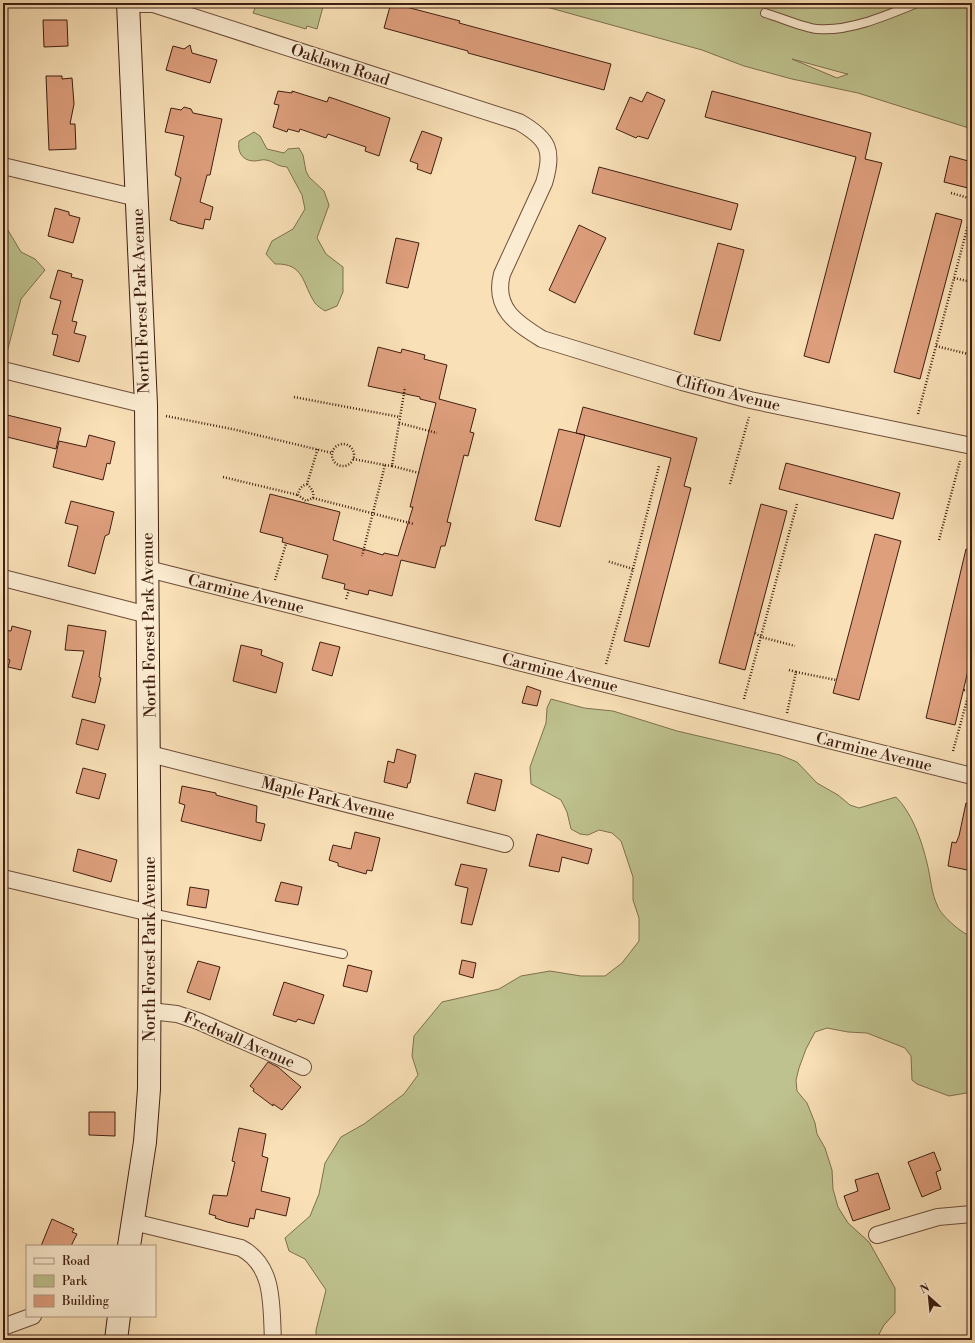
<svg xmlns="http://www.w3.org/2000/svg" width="975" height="1343" viewBox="0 0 975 1343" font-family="'Libre Bodoni',serif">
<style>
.green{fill:#bec28e;stroke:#7f7050;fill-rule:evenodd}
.building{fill:#de9f7d;stroke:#401e11}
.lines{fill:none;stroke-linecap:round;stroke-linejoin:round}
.lane-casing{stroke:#6e4e3a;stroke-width:10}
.street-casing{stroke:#6e4e3a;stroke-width:18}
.secondary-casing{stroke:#401e11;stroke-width:24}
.path{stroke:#401e11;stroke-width:2.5;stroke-dasharray:1 2;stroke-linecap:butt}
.lane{stroke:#fbebd0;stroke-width:8}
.street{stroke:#fbebd0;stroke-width:16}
.secondary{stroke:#fbebd0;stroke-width:22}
.labels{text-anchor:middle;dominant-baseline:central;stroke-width:3.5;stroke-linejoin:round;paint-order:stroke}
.street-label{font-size:16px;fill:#401e11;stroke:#fbebd0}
</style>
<rect width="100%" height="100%" fill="#f9e0b7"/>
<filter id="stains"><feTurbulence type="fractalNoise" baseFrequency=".005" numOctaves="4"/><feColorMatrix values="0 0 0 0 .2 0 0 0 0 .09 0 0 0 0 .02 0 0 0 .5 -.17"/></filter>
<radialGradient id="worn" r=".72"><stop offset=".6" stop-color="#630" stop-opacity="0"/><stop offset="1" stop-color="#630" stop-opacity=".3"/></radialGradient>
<path class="green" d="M257 3H324L317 29 307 26 306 29 253 13Z
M532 3H972V129L858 93 792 79 744 66 702 50ZM792 59 847 74H848L837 78Z
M254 132 260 136 267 149 284 153 288 149 299 148 303 155 306 171 309 177 324 191 329 205 317 238 326 254 343 267V292L337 306 325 311C322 309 317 306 315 303 302 284 305 263 275 264L266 254 272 241 293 229 305 209 302 195 287 167C275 166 276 162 266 160 263 159 258 161 254 161 242 161 237 151 239 141Z
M3 222 21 252 35 259 45 270 21 299 5 360H3Z
M551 699 584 708 613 711 677 731 780 755 797 762 817 783 838 795 850 805 859 808 896 797C912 813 922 841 927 863 931 878 931 893 938 907 941 915 964 936 972 936V1092L949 1096 917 1084 912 1080 911 1056 905 1048 867 1033 848 1032 827 1028 815 1032 806 1049 799 1068 796 1080 797 1091 807 1103 815 1123 817 1134 825 1148 832 1170 833 1189 838 1207 848 1223 869 1242 895 1288V1313L884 1325 876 1340H316V1330L326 1290 305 1259 289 1251 285 1238 310 1216 319 1194 325 1163 341 1137 364 1124 404 1094 418 1075 412 1056 414 1036 442 1002 499 989 521 976 550 971 581 976H605L622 963 639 941V918L633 900V877L621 841 612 833 599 830 588 835 580 834 571 829 567 812 561 800 531 784 530 767 546 723 547 708Z"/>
<path class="building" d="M391 3 460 21 459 23 611 64 604 90 468 53V51L384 28Z
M43 20H67L68 46 44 47Z
M190 45 192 53 217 60 210 83 166 70 173 46 184 49Z
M46 76H62V79L72 78 74 104 70 124H75L76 149 49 150Z
M278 91 292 93V91L327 102 329 97 390 118 379 156 365 151 366 147 328 134 326 138 300 129 299 132 288 129 287 132 273 127 279 105 274 104Z
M712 91 871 133 865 159 882 163 829 363 804 356 856 157 705 117Z
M647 92 665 100 648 139 638 136 636 138 616 129 630 97 642 102Z
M184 107 191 109 193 113 222 119 210 175H207L200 202 213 207 210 220 205 219 203 229 177 223V222L170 220 181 178 175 175 184 136 165 132 171 108 181 110Z
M422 131 442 138 431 174 417 169 418 164 410 161Z
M950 156 972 162V189L944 182Z
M599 167 738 204 731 230 592 193Z
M55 208 69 212V215L80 218 73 243 48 236Z
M936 213 962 220 920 379 894 372Z
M579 225 606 238 575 303 549 290Z
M396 238 419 243 408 288 386 283Z
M718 243 744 250 720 341 694 334Z
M58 270 72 274 71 277 83 280 72 321 77 322 74 333 86 336 79 362 53 355 58 335 52 334 61 301 50 298Z
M378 347 401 353 402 349 425 355 424 359 447 365 439 399 476 409 470 432 474 433 468 456 464 455 459 475 447 522 451 523 445 546H441L435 568 401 560 392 596 369 590 368 595 344 589 345 584 322 578 328 555 282 542 283 538 260 532 270 494 340 512 333 540 383 555 384 553 398 556 413 507H410L436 403 420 399V397L368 386Z
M583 407 697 438 684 486 691 488 649 647 624 641 671 458 576 433Z
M3 414 61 428 56 449 3 436Z
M559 429 585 435 560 527 535 520Z
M89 435 115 442 110 464 107 463 103 480 53 467 59 441 86 447Z
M786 463 900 493 893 519 779 489Z
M71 501 114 512 109 534 105 536 95 574 68 566 78 526 65 523Z
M761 504 787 511 745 670 719 663Z
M875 534 901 541 859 700 833 693Z
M966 549 972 550V654L955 725 926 718Z
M68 625 106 631 99 677 101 678 95 703 72 697 84 651 65 650Z
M12 626 31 631 21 670 8 667 10 660 3 658V630L11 631Z
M320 642 340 647 332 676 312 670Z
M241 645 262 650 261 655 283 663 276 693 233 681Z
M527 686 541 691 537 706 522 703Z
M82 719 105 725 98 750 76 744Z
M397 749 416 755 410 783H408L407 788 384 782 388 761 394 763Z
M83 768 106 774 99 799 76 793Z
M475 773 502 780 495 811 467 803Z
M182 786 216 793V795L257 806 256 822 265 824 261 841 181 821 185 805 179 803Z
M966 803 972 804V871L948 866 952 842 956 843 959 836Z
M355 832 380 838 372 871 367 870 366 874 338 866V863L329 860 333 845 351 849Z
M537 834 592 849 588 864 562 857 559 872 529 866Z
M78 849 117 860 111 882 73 871Z
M461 864 487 869 472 925 461 923 468 888 455 885Z
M281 882 302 887 298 905 275 901Z
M190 887 209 890 206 908 187 905Z
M462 960 476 963 473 978 459 974Z
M198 961 220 967 210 1000 187 992Z
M348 965 372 971 367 992 343 986Z
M284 982 324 995 314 1024 298 1019 296 1022 273 1015Z
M268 1062 278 1067 301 1087 282 1110 273 1104V1106L253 1091 254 1089 250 1086Z
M89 1112H115V1136L89 1135Z
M239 1128 266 1134 262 1156 268 1158 261 1191 290 1198 286 1216 256 1209 254 1219 250 1218 248 1227 227 1222 215 1218 216 1216 209 1214 213 1195 227 1196 235 1162 232 1161Z
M934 1152 941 1170 936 1172 941 1189 922 1197 908 1162Z
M878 1173 890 1209 853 1221 844 1196 858 1191 855 1180Z
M52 1219 74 1229 72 1232 77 1234 71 1246H41Z"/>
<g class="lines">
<defs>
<path id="lane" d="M765 13C779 17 804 28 817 29 849 32 888 15 917 3
M151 913 343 954"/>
<path id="street" d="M128 4H153L519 122C549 139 554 151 544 183L502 274C493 308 516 323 542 339L682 382 750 400 972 446
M3 166 137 198
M3 370 146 405
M148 569 972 776
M3 578 148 615
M150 754 505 844
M3 878 150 913
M150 1011 177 1014 198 1021 303 1067
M133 1222 241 1248C275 1266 271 1306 273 1340
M877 1235 938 1217 972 1214
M3 1327 33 1316"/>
<path id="secondary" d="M128 3 146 405 150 913 149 1089 145 1142 129 1246
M116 1340 119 1316"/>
</defs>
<use href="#lane" class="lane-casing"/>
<use href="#street" class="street-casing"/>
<use href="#secondary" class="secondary-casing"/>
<path class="path" d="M951 193 972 199
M954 278 972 282
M936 346 972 355
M294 397 400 417
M918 414 972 210
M166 416 232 429 332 453
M399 423 437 433
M332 455a11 11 0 1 1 22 0a11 11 0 1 1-22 0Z
M353 459 385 465 362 556
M385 465 392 466 405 387
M392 466 419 473
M223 477 298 495
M307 484C312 489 314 492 313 498L306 501 298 495C299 488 302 486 307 484L318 448
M730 484 749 417
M313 498 414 524
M939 540 960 461
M633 569 659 466
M275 580 286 544
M346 599 349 590
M755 633 761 637 795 646
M606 664 633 569 607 561
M789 670 796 672
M964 690 972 692
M744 699 797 504
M787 713 796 672 836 680
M953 751 972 682"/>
<use href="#lane" class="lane"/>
<use href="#street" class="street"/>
<use href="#secondary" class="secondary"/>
</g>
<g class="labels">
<g class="street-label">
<text transform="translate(340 65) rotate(18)">Oaklawn Road</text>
<text transform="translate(141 301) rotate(-92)">North Forest Park Avenue</text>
<text transform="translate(728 393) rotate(14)">Clifton Avenue</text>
<text transform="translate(246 594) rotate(14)">Carmine Avenue</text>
<text transform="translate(149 625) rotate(-91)">North Forest Park Avenue</text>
<text transform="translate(560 673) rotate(14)">Carmine Avenue</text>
<text transform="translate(874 752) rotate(14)">Carmine Avenue</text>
<text transform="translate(328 799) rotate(14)">Maple Park Avenue</text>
<text transform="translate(150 949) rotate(-90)">North Forest Park Avenue</text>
<text transform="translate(239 1040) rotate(23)">Fredwall Avenue</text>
</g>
</g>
<rect width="975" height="1343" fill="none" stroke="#f9e0b7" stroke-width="16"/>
<rect x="4" y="4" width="967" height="1335" fill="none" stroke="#401e11" stroke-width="2"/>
<rect x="8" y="8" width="959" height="1327" fill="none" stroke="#401e11"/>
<rect x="26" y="1245" width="130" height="72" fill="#fbebd0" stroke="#b09984"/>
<rect x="34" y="1258" width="20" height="6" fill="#fbebd0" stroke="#b09984"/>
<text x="62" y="1265" font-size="12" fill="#401e11">Road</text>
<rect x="34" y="1275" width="20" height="12" fill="#bec28e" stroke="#b09984"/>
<text x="62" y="1285" font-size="12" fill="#401e11">Park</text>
<rect x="34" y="1295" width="20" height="12" fill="#de9f7d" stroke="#b09984"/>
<text x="62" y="1305" font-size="12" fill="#401e11">Building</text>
<g transform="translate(929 1297) rotate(333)" stroke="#fbebd0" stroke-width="3" paint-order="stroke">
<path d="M0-3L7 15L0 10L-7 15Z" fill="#401e11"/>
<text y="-6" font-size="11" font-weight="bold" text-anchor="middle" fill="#401e11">N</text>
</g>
<rect width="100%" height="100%" filter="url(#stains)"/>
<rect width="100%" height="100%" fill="url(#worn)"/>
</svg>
